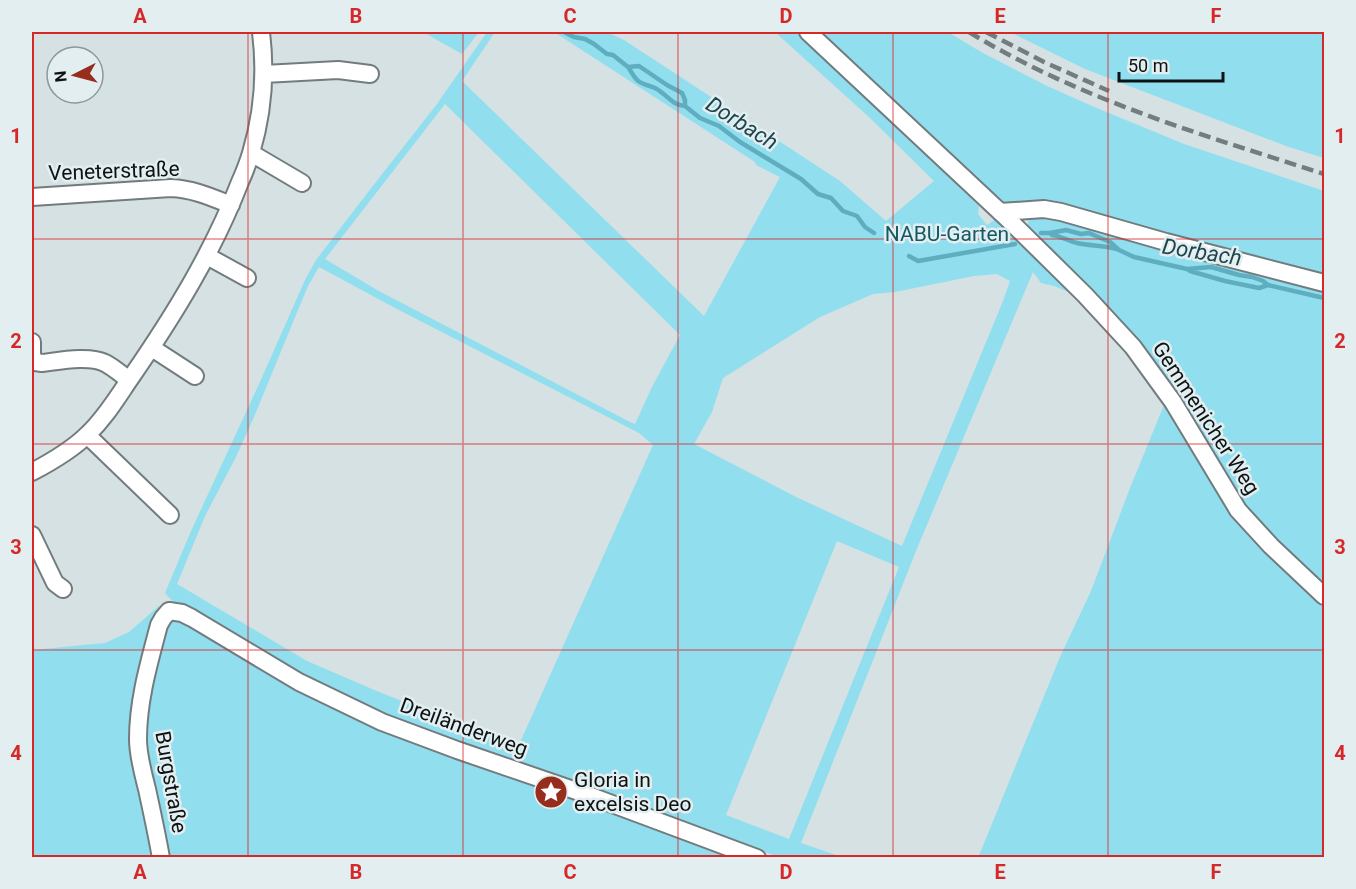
<svg xmlns="http://www.w3.org/2000/svg" width="1356" height="889" viewBox="0 0 1356 889" font-family="Roboto,sans-serif">
<style>
.green{fill:#91deef;fill-rule:evenodd}
.lines{fill:none;stroke-linecap:round;stroke-linejoin:round}
.stream{stroke:#5faebf;stroke-width:4.5}
.street-casing{stroke:#727c7f;stroke-width:20}
.street{stroke:#fff;stroke-width:16}
.rail{stroke:#747c7e;stroke-width:4.5;stroke-dasharray:12 6;stroke-linecap:butt}
.grid{fill:none;stroke:#d62828;stroke-width:1.5;stroke-opacity:0.55}
.labels{text-anchor:middle;dominant-baseline:central;stroke-width:5;stroke-linejoin:round;paint-order:stroke}
.street-label{font-size:21px;fill:#0e1213;stroke:#e2eef0}
.park-label{font-size:21px;fill:#165966;stroke:#e2eef0}
.poi-label{font-size:21px;fill:#0e1213;stroke:#e2eef0;text-anchor:start}
.water-label{font-size:22px;font-style:italic;fill:#1f444d;stroke:#e2eef0}
.neatline{fill:none;stroke:#d62828;stroke-width:2}
.grid-label{font-size:20px;text-anchor:middle;font-weight:bold;fill:#d62828}
</style>
<rect width="100%" height="100%" fill="#d5e1e3"/>
<path class="green" d="M423 32H479L462 54Z
M487 32H495L462 81 704 316 780 177 756 165 755 162 554 32H607L624 40 840 181 886 221 934 181 870 118 775 32H948L981 52 1045 85 1092 106 1184 144 1324 191V276L1019 204 998 202 906 112 929 151 956 184 979 206 978 214 987 225 996 219 1076 295 1054 286 1041 283 1033 272 916 551 801 843 842 857H779L587 789 376 712 304 678 177 606 165 593 191 531 259 384 305 280 316 260 372 187 437 104ZM445 104 680 335 652 387 635 424 628 421 377 290 325 259ZM319 267 397 309 639 433 653 445 518 747 379 692 307 661 177 584 205 516 236 457 254 417 298 310 308 286ZM997 274 1010 281 1003 301 902 546 796 497 694 444 712 412 723 378 820 317 873 294 895 292 974 276ZM837 541 899 567 789 839 726 815Z
M1010 32H1324V158L1286 146 1085 69Z
M1042 213 1324 286V587L1243 508 1209 451 1028 227V222L1031 216Z
M1164 405 1199 458 1324 603V857L978 858 1060 657 1091 591 1130 488Z
M160 605 155 619 165 630C170 624 172 621 180 619L299 685 746 857H32V650L105 643 129 632Z"/>
<g class="lines">
<path class="stream" d="M564 32 574 37 585 39 594 44 607 54 613 55 628 67 639 66 667 85 682 93 685 100V106L700 118 719 126 740 142 801 179 818 194 831 198 843 211 857 216 865 227 874 233
M628 67C631 71 633 76 637 80 642 85 649 85 655 88 667 94 671 105 685 106
M1041 233H1050L1066 230 1081 234 1089 233 1110 242 1119 250 1134 257 1187 269 1211 267 1239 275 1252 277 1263 281 1268 285 1324 298
M1050 233 1052 235C1061 236 1068 241 1077 243 1090 246 1102 245 1117 249
M909 256 918 261 1015 244
M1187 269 1190 271 1225 281 1259 288 1268 285"/>
<defs>
<path id="street" d="M808 32 1013 224 1085 295 1133 347 1173 402 1238 510 1271 546 1324 596
M264 74 338 70 370 74
M251 153 302 183
M32 197 171 188C193 189 211 197 231 205
M1000 212 1044 209 1061 212 1166 242 1324 283
M207 256 247 278
M32 342V355L35 362 42 363C59 361 89 355 105 363 113 367 121 374 129 380
M152 348 195 376
M87 435 170 515
M32 472C51 462 72 450 88 434 106 417 118 396 132 376 174 315 213 252 240 182 244 173 248 163 251 153 263 113 266 72 261 32
M32 535 55 583 63 589
M161 858C157 835 152 812 147 789 143 773 138 756 138 739 138 700 149 663 159 625L163 618 169 611 182 613 192 618 299 682 382 722 457 750 588 795 757 858"/>
</defs>
<use href="#street" class="street-casing"/>
<use href="#street" class="street"/>
<path class="rail" d="M969 32C1078 99 1203 135 1324 174
M986 32 1044 62 1109 91"/>
</g>
<path class="grid" d="M248 32V858M463 32V858M678 32V858M893 32V858M1108 32V858M32 239H1324M32 444H1324M32 650H1324"/>
<defs>
<symbol id="sight-disc" viewBox="-11 -11 22 22"><circle r="9.5" fill="#972e1d" stroke="#e2eef0"/><path d="M0-6L1.8-2.2L6-1.7L2.9 1.2L3.7 5.4L0 3.3L-3.7 5.4L-2.9 1.2L-6-1.7L-1.8-2.2Z" fill="#fff"/></symbol>
</defs>
<g fill-rule="evenodd">
<use href="#sight-disc" x="532" y="773" width="38" height="38"/>
</g>
<g class="labels">
<g class="street-label">
<text transform="translate(114 171) rotate(-2)">Veneterstraße</text>
<text transform="translate(1206 418) rotate(57)">Gemmenicher Weg</text>
<text transform="translate(464 727) rotate(20)">Dreiländerweg</text>
<text transform="translate(171 782) rotate(80)">Burgstraße</text>
</g>
<g class="park-label">
<text x="947" y="234">NABU-Garten</text>
</g>
<g class="poi-label">
<text x="574" y="780">Gloria in<tspan x="574" dy="24">excelsis Deo</tspan></text>
</g>
<g class="water-label">
<text transform="translate(742 123) rotate(32)">Dorbach</text>
<text transform="translate(1202 252) rotate(9)">Dorbach</text>
</g>
</g>
<rect width="1356" height="889" fill="none" stroke="#e2eef0" stroke-width="66"/>
<g transform="translate(75 75) rotate(264)"><circle r="28" fill="#e2eef0" stroke="#8d9698" stroke-width="1.5"/>
<path d="M0-4.5L10 22L0 15L-10 22Z" fill="#972e1d"/>
<text y="-9" font-size="16" font-weight="bold" text-anchor="middle" fill="#0e1213">N</text>
</g>
<path d="M1119 72v9h104v-9" fill="none" stroke="#0e1213" stroke-width="3"/>
<text x="1128" y="72" font-size="18" fill="#0e1213" stroke="#e2eef0" stroke-width="4.5" paint-order="stroke">50 m</text>
<rect x="33" y="33" width="1290" height="823" class="neatline"/>
<g class="grid-label">
<text x="140" y="23">A</text>
<text x="356" y="23">B</text>
<text x="570" y="23">C</text>
<text x="786" y="23">D</text>
<text x="1000" y="23">E</text>
<text x="1216" y="23">F</text>
<text x="16" y="143">1</text>
<text x="1340" y="143">1</text>
<text x="16" y="348">2</text>
<text x="1340" y="348">2</text>
<text x="16" y="554">3</text>
<text x="1340" y="554">3</text>
<text x="16" y="760">4</text>
<text x="1340" y="760">4</text>
<text x="140" y="879">A</text>
<text x="356" y="879">B</text>
<text x="570" y="879">C</text>
<text x="786" y="879">D</text>
<text x="1000" y="879">E</text>
<text x="1216" y="879">F</text>
</g>
</svg>
